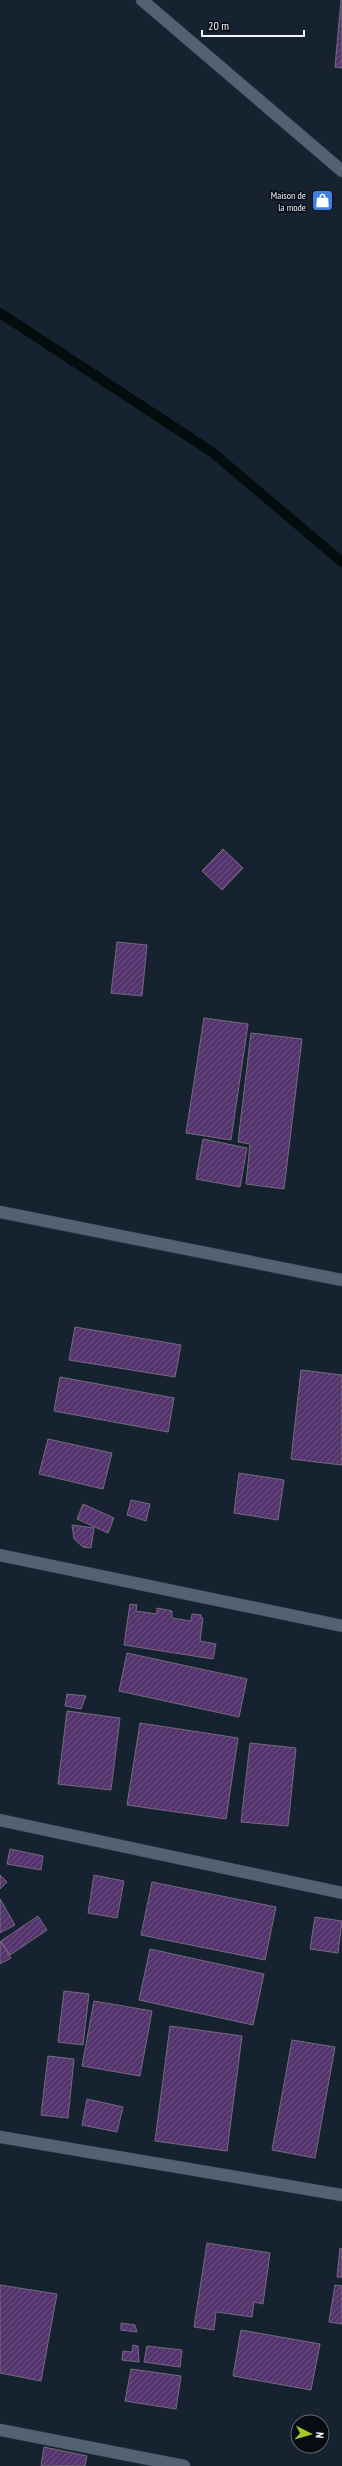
<svg xmlns="http://www.w3.org/2000/svg" width="342" height="2466" viewBox="0 0 342 2466" font-family="'PT Sans Narrow',sans-serif">
<style>
.lines{fill:none;stroke-linecap:round;stroke-linejoin:round}
.stream{stroke:#020d0d;stroke-width:10}
.building{fill:url(#building-hatch);stroke:#756b7e}
.street-casing{stroke:#373e4a;stroke-width:13}
.secondary-casing{stroke:#373e4a;stroke-width:13}
.street{stroke:#536172;stroke-width:12}
.secondary{stroke:#536172;stroke-width:12}
.labels{text-anchor:middle;dominant-baseline:central;stroke-width:3;stroke-linejoin:round;paint-order:stroke}
.poi-label{font-size:10px;fill:#eff5fd;stroke:#070b12;text-anchor:end}
</style>
<defs>
<pattern id="building-hatch" width="6" height="6" patternUnits="userSpaceOnUse"><rect width="6" height="6" fill="#54346d"/><path d="M-1 1l2-2M0 6l6-6M5 7l2-2" fill="none" stroke="#6d5283"/></pattern>
</defs>
<rect width="100%" height="100%" fill="#172231"/>
<g class="lines">
<path class="stream" d="M0 313 212 452 342 562"/>
</g>
<path class="building" d="M341 0H342V68L335 67Z
M223 849 243 868 222 890 202 871Z
M117 942 147 945 142 996 111 993Z
M204 1018 248 1024 231 1140 186 1133Z
M251 1033 302 1039 284 1189 246 1184 250 1144 238 1142Z
M203 1139 247 1148 240 1187 196 1179Z
M75 1327 181 1345 175 1377 69 1360Z
M301 1370 342 1375V1465L291 1459Z
M60 1377 174 1398 168 1432 54 1411Z
M48 1439 112 1453 103 1489 39 1474Z
M239 1473 284 1480 278 1520 234 1513Z
M131 1500 150 1504 146 1521 127 1515Z
M83 1504 114 1518 108 1533 77 1519Z
M72 1525 94 1528 91 1548 83 1547 74 1539Z
M130 1604 137 1605 136 1611 157 1614V1608L172 1611V1618L191 1621 192 1614 201 1615V1618H203L200 1641 216 1644 213 1659 124 1645Z
M127 1653 247 1679 239 1717 119 1691Z
M67 1694 86 1696 81 1709 65 1706Z
M67 1711 120 1718 111 1790 58 1784Z
M140 1723 238 1738 226 1819 127 1805Z
M250 1743 296 1748 288 1826 241 1822Z
M10 1849 43 1856 41 1870 7 1864Z
M0 1875 7 1882 0 1889Z
M94 1875 124 1881 117 1918 88 1913Z
M152 1882 276 1907 265 1960 141 1935Z
M0 1899 15 1925 0 1933Z
M38 1916 47 1930 10 1955 1 1941Z
M315 1917 342 1921 338 1953 310 1949Z
M0 1941 11 1958 0 1964Z
M150 1949 264 1974 253 2025 139 2000Z
M64 1991 89 1994 83 2045 58 2042Z
M94 2001 152 2011 140 2076 82 2066Z
M170 2026 242 2036 227 2151 155 2141Z
M292 2040 335 2047 315 2158 272 2150Z
M48 2056 74 2059 68 2118 41 2115Z
M87 2099 123 2107 117 2132 82 2125Z
M207 2243 270 2253 263 2304 254 2302 252 2317 216 2312 214 2330 194 2327Z
M340 2248 342 2249V2277H337Z
M0 2285 57 2294 41 2381 0 2373Z
M335 2285 342 2286V2324L329 2322Z
M121 2323 135 2325 137 2332 121 2330Z
M241 2330 320 2344 311 2390 233 2376Z
M133 2345 138 2346 139 2362 122 2360 123 2351 132 2352Z
M147 2346 182 2350 180 2367 144 2362Z
M131 2369 181 2376 176 2409 125 2401Z
M44 2447 87 2456 85 2466H41Z"/>
<g class="lines">
<defs>
<path id="street" d="M0 1555 342 1626
M0 1820 342 1893
M0 2137 342 2195
M0 2430 184 2466"/>
<path id="secondary" d="M142 0 342 171
M0 1212 342 1280"/>
</defs>
<use href="#street" class="street-casing"/>
<use href="#secondary" class="secondary-casing"/>
<use href="#street" class="street"/>
<use href="#secondary" class="secondary"/>
</g>
<defs>
<symbol id="shop-square" viewBox="-11 -11 22 22"><rect x="-9" y="-9" width="18" height="18" rx="4" fill="#3f7fe0" stroke="#070b12"/><path d="M-5-2.5h2.3a2.7 3.5 0 0 1 5.4 0H5L5.5 6h-11ZM-1.5-2.5h3a1.5 2.3 0 0 0-3 0Z" fill="#fff"/></symbol>
</defs>
<g fill-rule="evenodd">
<use href="#shop-square" x="310" y="188" width="25" height="25"/>
</g>
<g class="labels">
<g class="poi-label">
<text x="306" y="195">Maison de<tspan x="306" dy="12">la mode</tspan></text>
</g>
</g>
<g transform="translate(310 2434) rotate(96)"><circle r="19" fill="#070b12" stroke="#646970"/>
<path d="M0-3L7 15L0 10L-7 15Z" fill="#a1c92a"/>
<text y="-6" font-size="11" font-weight="bold" text-anchor="middle" fill="#eff5fd">N</text>
</g>
<path d="M202 30v6h102v-6" fill="none" stroke="#eff5fd" stroke-width="2"/>
<text x="208" y="30" font-size="12" fill="#eff5fd" stroke="#070b12" stroke-width="3" paint-order="stroke">20 m</text>
</svg>
